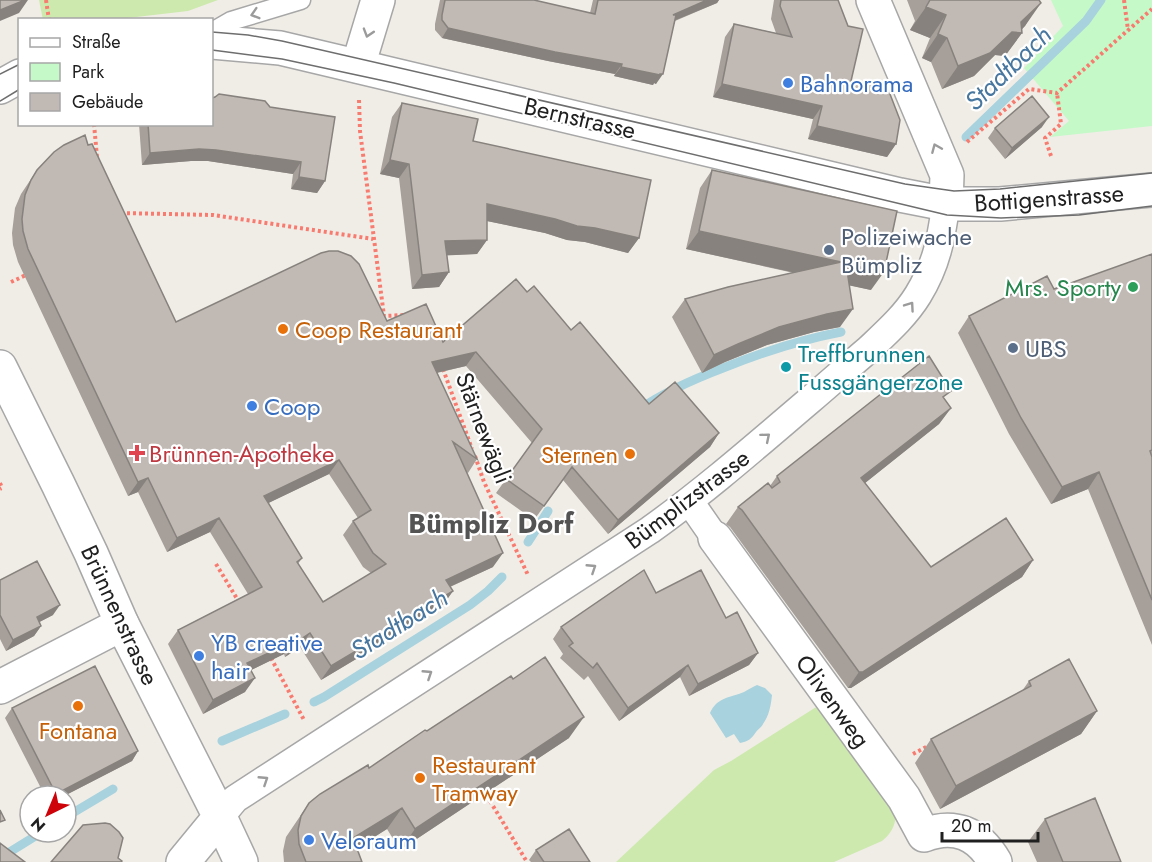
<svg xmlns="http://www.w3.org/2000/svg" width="1152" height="862" viewBox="0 0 1152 862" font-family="Jost,sans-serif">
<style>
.grass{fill:#cde9ae}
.park{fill:#c5f9c8}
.water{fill:#a8d2dd}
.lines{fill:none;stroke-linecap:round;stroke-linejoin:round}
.stream{stroke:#a8d2dd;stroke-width:9}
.service-casing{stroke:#a7a7a7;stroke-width:21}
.pedestrian-casing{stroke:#a7a7a7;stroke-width:30}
.minor-casing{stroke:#a7a7a7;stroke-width:36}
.tertiary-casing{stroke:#a7a7a7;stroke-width:36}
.path{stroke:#f87b70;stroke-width:4;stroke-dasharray:3 3;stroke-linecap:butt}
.service{stroke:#fff;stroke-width:18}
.pedestrian{stroke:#fff;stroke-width:27}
.minor{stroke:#fff;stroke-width:33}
.tertiary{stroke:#fff;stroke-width:33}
.tram{stroke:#6e6e6e;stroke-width:1.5}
.wall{fill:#a69f9a;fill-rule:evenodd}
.shaded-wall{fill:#87827d}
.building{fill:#c1b9b3;stroke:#87827d;stroke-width:1.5;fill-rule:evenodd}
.oneway{stroke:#9b9b9b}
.shop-dot{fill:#3f7fe0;stroke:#fff;stroke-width:2}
.service-dot{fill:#5c6f8a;stroke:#fff;stroke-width:2}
.leisure-dot{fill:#2e9e5b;stroke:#fff;stroke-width:2}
.food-dot{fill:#e8710a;stroke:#fff;stroke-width:2}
.culture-dot{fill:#0f9aa8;stroke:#fff;stroke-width:2}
.health-dot{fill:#e0444e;stroke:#fff;stroke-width:2}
.labels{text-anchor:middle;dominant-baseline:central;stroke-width:4.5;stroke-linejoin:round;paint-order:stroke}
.shop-label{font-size:24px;fill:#366cbe;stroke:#fff;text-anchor:start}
.street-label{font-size:24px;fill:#202020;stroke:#fff}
.service-label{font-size:24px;fill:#4e5e75;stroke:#fff;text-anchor:start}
.leisure-label{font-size:24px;fill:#27864d;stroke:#fff;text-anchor:end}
.food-label{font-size:24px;fill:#c56008;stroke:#fff;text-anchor:start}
.culture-label{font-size:24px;fill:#0d838f;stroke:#fff;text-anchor:start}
.health-label{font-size:24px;fill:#be3a42;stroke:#fff;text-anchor:start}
.water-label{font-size:26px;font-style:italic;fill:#47769f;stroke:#fff}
.quarter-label{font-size:27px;font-weight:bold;fill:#535353;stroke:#fff}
</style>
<rect width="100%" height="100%" fill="#f0ede7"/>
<path class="grass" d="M39 0H218L188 11 119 19 43 20Z
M821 704 896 815C895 826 891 834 882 841L834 862H616L714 770 731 761Z"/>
<path class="park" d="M1051 0H1152V126L1050 137 1069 121 1024 68 1063 26Z"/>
<path class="water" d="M757 685 765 688 772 695C771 705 769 716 763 724 762 727 758 729 756 732 751 739 749 741 740 743L734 734 726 738 710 713C717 697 730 698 744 692 748 690 752 687 757 685Z"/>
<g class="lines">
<path class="stream" d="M966 137 1086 21 1101 0
M640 409C666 391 694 379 723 368 763 352 799 340 841 332
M528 542 548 511
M314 702 324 697 470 605 488 591 502 577
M222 741 285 714
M66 817 113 789
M0 858 42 832"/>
<defs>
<path id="service" d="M212 32 231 21 301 0"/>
<path id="pedestrian" d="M690 502 715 538
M220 817 235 799 650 530C706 490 757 445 810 400 830 383 849 366 869 349 887 332 905 316 918 295 937 264 941 239 946 204"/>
<path id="minor" d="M873 0 947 175 946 204
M358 66 378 0
M715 538 904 798 924 835C955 823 979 834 995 862
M0 687 122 624"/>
<path id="tertiary" d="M212 42 280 48 900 195 946 204H1000L1152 190
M0 87 20 76
M0 367 58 484 91 553 122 624 220 817 241 862
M183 862 220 817"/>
</defs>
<use href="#service" class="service-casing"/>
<use href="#pedestrian" class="pedestrian-casing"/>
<use href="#minor" class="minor-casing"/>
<use href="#tertiary" class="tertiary-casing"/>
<path class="path" d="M46 0 49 20
M1124 0 1128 30
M359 100 360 131 384 316 405 315
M94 124 97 157
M967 142 1029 89 1057 93 1152 9
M1051 156 1045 138 1061 124 1057 93
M121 213 213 215 373 239
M11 282 26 275
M443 369 472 449
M475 456 484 482 528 575
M0 483 2 488 0 489
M486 526 501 519
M216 564 239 602
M271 658 304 720
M913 754 928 746
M490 801 527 862"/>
<use href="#service" class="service"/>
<use href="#pedestrian" class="pedestrian"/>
<use href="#minor" class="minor"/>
<use href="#tertiary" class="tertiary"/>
<path class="tram" d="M212 32 248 35 282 41 905 184 954 191 1000 189 1152 173
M212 50 282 59 394 83 947 215 1001 218 1079 215 1152 206
M0 74 20 64
M0 101 20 89"/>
</g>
<path class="wall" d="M440 0H534L590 13 593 0H719L717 3 675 21 656 84 654 83 653 85 614 76 615 74 548 61 442 38 435 30V24Z
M774 0H838L851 81 896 144 887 157 808 139 813 119 713 97 725 37 734 24 776 33 771 19Z
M907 0H1039L1025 26 1022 29V33L1005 56 995 55 974 76 942 89 931 62 922 58 930 38 910 30 915 21Z
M215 97 325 181 317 193 291 189 293 174 208 161H191L142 165 139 124H212Z
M402 103 473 141 639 238 628 253 585 242 567 240 545 233 487 221V240L477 254 447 255 449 272 439 287 412 289 399 178 380 174 392 117Z
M1042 127 1005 159 988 138 995 128Z
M88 145 176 322 387 321 443 342 527 292 571 330 649 404 719 433 710 447 608 534 563 480 534 520 496 493 532 443 466 366 437 373 477 459 468 473 466 472 493 567 450 587 453 591 443 605 406 627 403 631 321 680 300 647 285 657 284 654 251 670 245 692 203 714 168 644 178 630 248 594 210 532 167 552 138 492 128 496 18 262 13 245 12 233 15 208 21 194 37 170ZM329 474 358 518 353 521 343 535 363 567 371 573 323 602 298 564 302 558 268 503Z
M712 170 871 290 849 285 840 327 814 332 767 345 725 362 702 373 672 317 685 299 794 273 686 249 700 188Z
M1152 254V645L1088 489 1051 504 1009 434 958 333 969 316 1054 289Z
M945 400 951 408 939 424 865 483 931 567 1033 560 1022 577 851 688H848L730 527 726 524 738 507 770 486 777 476Z
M0 580 53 615 39 622 41 626 34 636 6 651 0 639Z
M656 593 726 618 758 653 749 665 689 696 680 677 619 721 588 676 584 680 560 658 563 654 553 639 561 627Z
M513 679 569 738 400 850 387 829 357 848 362 862H284L283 851 286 837 309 803 369 768 427 731Z
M1029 681 1097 711 1081 734 940 809 915 763 931 739 1022 691Z
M12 708 138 751 132 761 64 796H45L5 718Z
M1045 819 1121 862H1037L1028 842Z
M536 850 590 862H531L529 860Z"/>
<path class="shaded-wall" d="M25 0H28L19 13 0 21V10Z
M707 0H719L717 3 666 24 673 15Z
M1041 3 1025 26 1018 33H1022L1005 56 995 55 974 76 942 89 958 66 1021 22Z
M926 7 946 15 930 38 910 30Z
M448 28 622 64 615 74 548 61 442 38Z
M938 34 947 38 931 62 922 58Z
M621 67 663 74 656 84 654 83 653 85 614 76Z
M722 84 822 106 813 119 713 97Z
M1049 117 1042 127 1005 159 1012 148Z
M817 126 896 144 887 157 808 139Z
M199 149 216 150 301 162 293 174 208 161H191L142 165 150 153Z
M390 160 409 164 399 178 380 174Z
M299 177 325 181 317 193 291 189Z
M487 204 595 228 639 238 628 253 585 242 567 240 545 233 477 219Z
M699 231 841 262 828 280 686 249Z
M487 240 477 254 435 256 445 241Z
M846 264 884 272 871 290 833 282Z
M449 272 439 287 412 289 422 275Z
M853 309 840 327 814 332 767 345 725 362 702 373 714 355 738 344 779 327 827 314Z
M476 352 466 366 422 376 432 362Z
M951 408 939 424 850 495 861 478Z
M719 433 710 447 608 534 618 520Z
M339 460 329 474 254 510 264 496Z
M1099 472 1088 489 1051 504 1062 487Z
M148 478 138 492 128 496 138 482Z
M219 518 210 532 167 552 177 538Z
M503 553 493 567 436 593 446 580Z
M1033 560 1022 577 851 688H848L859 672Z
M453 591 443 605 406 627 403 631 321 680 331 666Z
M60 605 53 615 30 627 37 617Z
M41 626 34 636 6 651 13 640Z
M310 633 300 647 285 657 295 643Z
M294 641 284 654 237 677 247 663Z
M758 653 749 665 689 696 698 684Z
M688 665 680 677 619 721 628 708Z
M255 678 245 692 203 714 213 700Z
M1097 711 1081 734 940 809 956 786Z
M584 717 569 738 400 850 415 829Z
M138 751 132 761 64 796H54L56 794Z
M402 808 387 829 339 859 353 838Z"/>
<path class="building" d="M0 0H25L0 10Z
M445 0H534L595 14 598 0H707L673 15H676L663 74H660V75L621 67 622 64 555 52 448 28 442 20V15Z
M781 0H838L848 26 863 29 851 81 888 89 900 120 896 144 817 126 822 106 722 84 734 24 792 37 780 6Z
M930 0H1039L1041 3 1021 22 1022 33 1012 32 990 53 958 66 947 38 938 34 946 15 926 7Z
M219 94 265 101 270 107 335 117 325 181 299 177 301 162 216 150 199 149 150 153 148 124H212V98L215 97Z
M1032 96 1049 117 1012 148 995 128Z
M402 103 478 119 473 141 651 180 639 238 595 228 577 226 555 219 487 204V240L445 241 449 272 422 275 409 164 390 160Z
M85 135 88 145 92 144 176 322 321 253 329 251H338L351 256 359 264 387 321 426 304 443 342 516 279 527 292 534 286 571 330 580 322 649 404 675 382 719 433 618 520 572 467 544 506 506 479 542 429 476 352 432 362 477 459 453 442 503 553 446 580 453 591 412 616 413 617 331 666 310 633 295 643 294 641 247 663 255 678 213 700 178 630 262 587 219 518 177 538 148 478 138 482 28 249 23 231 22 219 25 195 31 180 37 170 54 152 64 145ZM339 460 371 510 353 521 373 553 386 564 323 602 297 562 302 558 264 496Z
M712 170 897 211 884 272 846 264 853 309 827 314 779 327 738 344 714 355 685 299 728 287 841 262 699 231Z
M1152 254V450L1150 451 1152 457V600L1099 472 1062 487 1021 418 969 316 1047 276 1054 289Z
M929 356 951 391 943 397 951 408 861 478 931 567 1006 518 1033 560 863 672H859L742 510 738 507 768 483 772 488 780 482 777 476Z
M37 561 60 605 37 617 41 626 13 640 0 615V580Z
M644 570 656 593 701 570 726 618 737 612 758 653 698 684 688 665 628 708 597 663 593 668 569 646 573 643 561 627Z
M545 657 584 717 415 829 402 808 353 838 362 862H306L299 844 298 830 301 816 309 803 320 794 368 765 369 768 425 730 427 731 511 676 513 679Z
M1069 659 1097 711 956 786 931 739 1031 686 1029 681Z
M95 666 138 751 56 794 12 708Z
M1095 798 1121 862H1063L1045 819Z
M0 810 5 820 0 822Z
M105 823 110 824 119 832 123 838 118 858 122 861 121 862H51L83 825Z
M569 829 590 862H544L536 850Z
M0 843 25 862H0Z"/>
<defs><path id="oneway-chevron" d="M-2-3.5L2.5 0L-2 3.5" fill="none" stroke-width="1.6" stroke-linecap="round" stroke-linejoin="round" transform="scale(1.5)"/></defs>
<g class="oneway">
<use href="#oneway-chevron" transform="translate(255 14) rotate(163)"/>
<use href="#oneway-chevron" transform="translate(368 33) rotate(107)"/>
<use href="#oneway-chevron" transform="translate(936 148) rotate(-113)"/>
<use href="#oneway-chevron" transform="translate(910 306) rotate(-55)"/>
<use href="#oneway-chevron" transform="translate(766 437) rotate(-40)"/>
<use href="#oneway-chevron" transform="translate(592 568) rotate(-33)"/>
<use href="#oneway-chevron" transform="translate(428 674) rotate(-33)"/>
<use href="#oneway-chevron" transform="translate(264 780) rotate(-33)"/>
</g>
<g class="shop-dot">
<circle cx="788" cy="83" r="6"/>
<circle cx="252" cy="406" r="6"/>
<circle cx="199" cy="656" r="6"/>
<circle cx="309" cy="840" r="6"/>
</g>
<g class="service-dot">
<circle cx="829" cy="250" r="6"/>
<circle cx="1013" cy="348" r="6"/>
</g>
<circle class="leisure-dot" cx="1133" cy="287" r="6"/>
<g class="food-dot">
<circle cx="283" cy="329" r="6"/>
<circle cx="630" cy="454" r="6"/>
<circle cx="78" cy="706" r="6"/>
<circle cx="420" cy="778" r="6"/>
</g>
<circle class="culture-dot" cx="786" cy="367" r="6"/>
<path class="health-dot" d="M134 444h6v6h6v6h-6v6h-6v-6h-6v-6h6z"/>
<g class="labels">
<g class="shop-label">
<text x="800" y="83">Bahnorama</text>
<text x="264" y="406">Coop</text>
<text x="211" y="642">YB creative<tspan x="211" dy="28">hair</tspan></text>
<text x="321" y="840">Veloraum</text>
</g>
<g class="street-label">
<text transform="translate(580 118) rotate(13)">Bernstrasse</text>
<text transform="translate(1049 198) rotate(-4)">Bottigenstrasse</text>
<text transform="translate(484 428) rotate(69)">Stärnewägli</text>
<text transform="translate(687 499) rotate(-37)">Bümplizstrasse</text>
<text transform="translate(120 615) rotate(65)">Brünnenstrasse</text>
<text transform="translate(833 701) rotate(54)">Olivenweg</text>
</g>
<g class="service-label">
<text x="841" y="236">Polizeiwache<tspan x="841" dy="28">Bümpliz</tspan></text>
<text x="1025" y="348">UBS</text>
</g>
<g class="leisure-label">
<text x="1121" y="287">Mrs. Sporty</text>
</g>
<g class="food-label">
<text x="295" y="329">Coop Restaurant</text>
<text x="618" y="454" text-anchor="end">Sternen</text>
<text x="78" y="730" text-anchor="middle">Fontana</text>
<text x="432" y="764">Restaurant<tspan x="432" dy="28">Tramway</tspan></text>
</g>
<g class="culture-label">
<text x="798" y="353">Treffbrunnen<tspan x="798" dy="28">Fussgängerzone</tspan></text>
</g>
<g class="health-label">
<text x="149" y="453">Brünnen-Apotheke</text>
</g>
<g class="water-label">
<text transform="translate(1008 68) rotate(-44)">Stadtbach</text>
<text transform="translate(399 624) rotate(-32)">Stadtbach</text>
</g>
<g class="quarter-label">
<text x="491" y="523">Bümpliz Dorf</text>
</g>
</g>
<rect x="18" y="18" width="195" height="108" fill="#ffffff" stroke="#a6a6a6" stroke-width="1.5"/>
<rect x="30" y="38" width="30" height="9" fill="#ffffff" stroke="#a6a6a6" stroke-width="1.5"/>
<text x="72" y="48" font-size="18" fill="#202020">Straße</text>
<rect x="30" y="63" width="30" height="18" fill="#c5f9c8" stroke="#a6a6a6" stroke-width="1.5"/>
<text x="72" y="78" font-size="18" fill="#202020">Park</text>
<rect x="30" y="93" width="30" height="18" fill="#c1b9b3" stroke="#a6a6a6" stroke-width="1.5"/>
<text x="72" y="108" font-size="18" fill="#202020">Gebäude</text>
<g transform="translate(48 814) rotate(223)"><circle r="28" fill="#ffffff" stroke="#a6a6a6" stroke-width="1.5"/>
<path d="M0-4.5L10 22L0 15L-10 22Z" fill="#cd0309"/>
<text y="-9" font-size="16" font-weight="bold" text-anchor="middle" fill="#202020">N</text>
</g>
<path d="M942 832v9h96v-9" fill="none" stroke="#202020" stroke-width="3"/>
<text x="951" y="832" font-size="18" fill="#202020" stroke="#ffffff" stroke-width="4.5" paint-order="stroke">20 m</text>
</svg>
